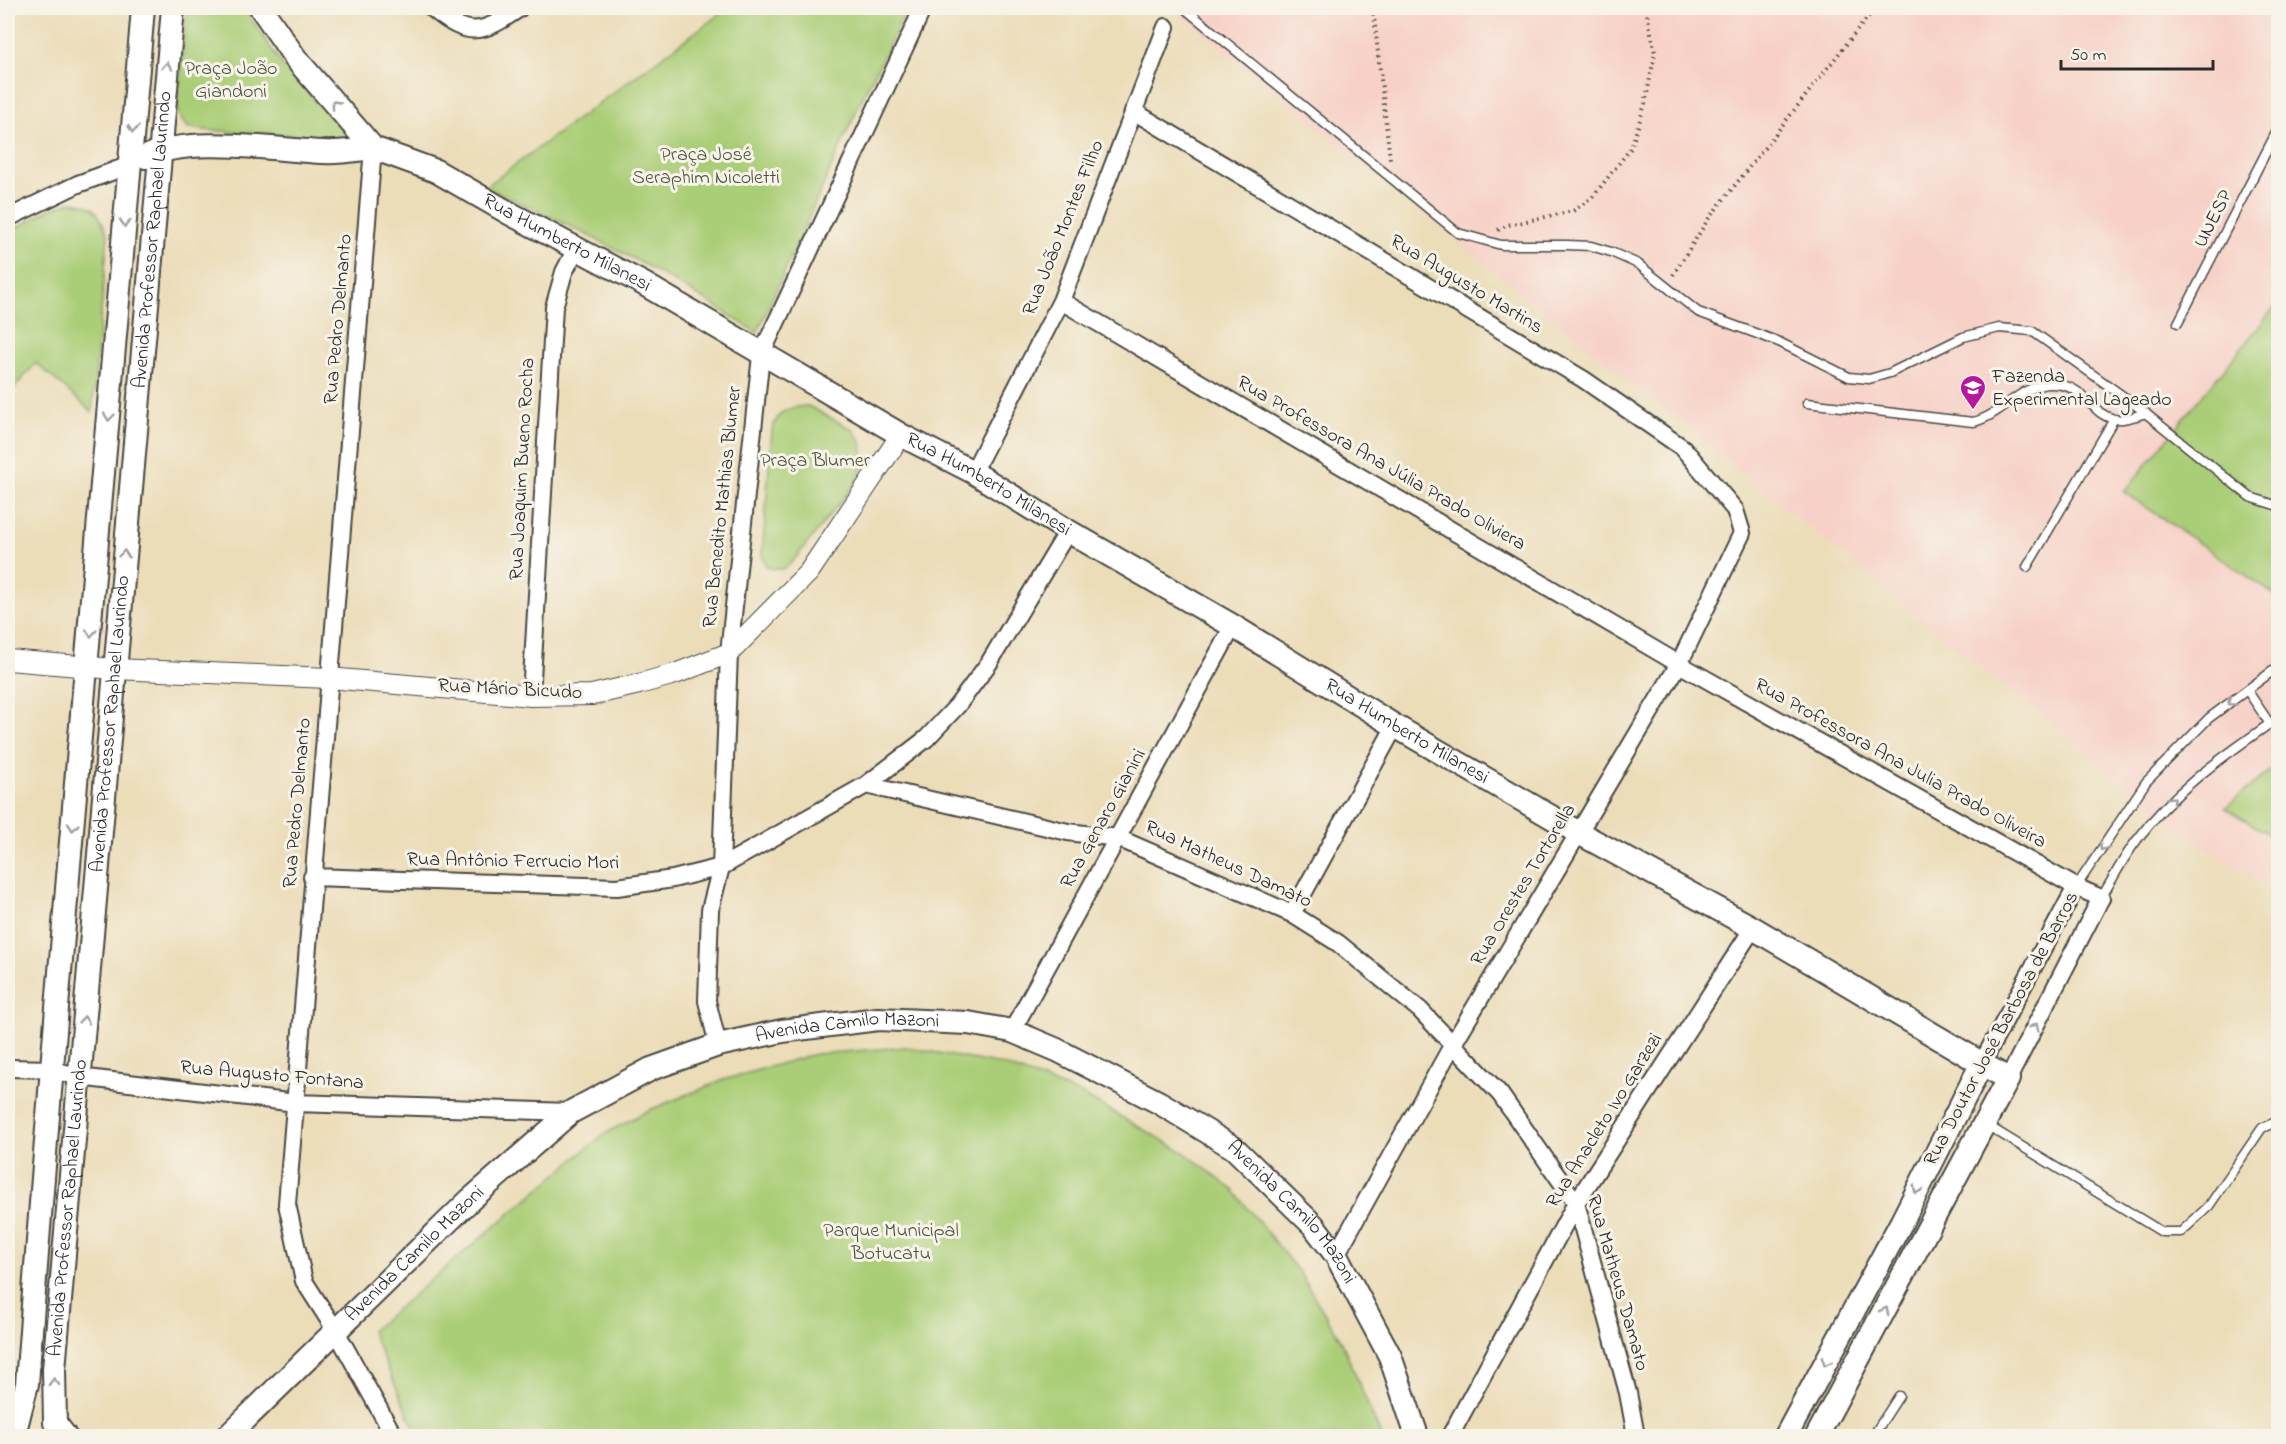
<svg xmlns="http://www.w3.org/2000/svg" width="2286" height="1444" viewBox="0 0 2286 1444" font-family="'Indie Flower',sans-serif">
<style>
.built{fill:#f7d1c7}
.green{fill:#aace77;stroke:#6a7c51;stroke-width:1.5}
.lines{fill:none;stroke-linecap:round;stroke-linejoin:round}
.service-casing{stroke:#484640;stroke-width:11}
.minor-casing{stroke:#484640;stroke-width:20}
.tertiary-casing{stroke:#484640;stroke-width:22}
.secondary-casing{stroke:#484640;stroke-width:26}
.path{stroke:#484640;stroke-width:4;stroke-dasharray:1.5 4.5;stroke-linecap:butt}
.service{stroke:#fff;stroke-width:8}
.minor{stroke:#fff;stroke-width:16}
.tertiary{stroke:#fff;stroke-width:20}
.secondary{stroke:#fff;stroke-width:22}
.oneway{stroke:#a0a0a0}
.labels{text-anchor:middle;dominant-baseline:central;stroke-width:6;stroke-linejoin:round;paint-order:stroke}
.park-label{font-size:20px;fill:#4b543e;stroke:#f7f3e8}
.street-label{font-size:20px;fill:#2b2b2b;stroke:#f7f3e8}
.poi-label{font-size:20px;fill:#2b2b2b;stroke:#f7f3e8;text-anchor:start}
</style>
<rect width="100%" height="100%" fill="#f7f3e8"/>
<filter id="ink" filterUnits="userSpaceOnUse"><feTurbulence type="fractalNoise" baseFrequency=".0167" numOctaves="2"/><feDisplacementMap in="SourceGraphic" scale="12" xChannelSelector="R" yChannelSelector="G"/><feConvolveMatrix kernelMatrix="1 2 1 2 8 2 1 2 1" color-interpolation-filters="sRGB"/></filter>
<filter id="wash" filterUnits="userSpaceOnUse"><feTurbulence type="fractalNoise" baseFrequency=".008" numOctaves="4" result="noise"/><feDisplacementMap in="SourceGraphic" scale="24" xChannelSelector="R" yChannelSelector="G"/><feGaussianBlur stdDeviation="1.35" result="paint"/><feColorMatrix in="noise" values="0 0 0 0 0 0 0 0 0 0 0 0 0 0 0 0 0 1.4 0 .05"/><feComposite in="paint" operator="in"/></filter>
<g filter="url(#wash)">
<rect width="100%" height="100%" fill="#ecddb9"/>
<path class="built" d="M1171 8H2278V894L2172 826 2163 815Z"/>
<path class="green" d="M187 8H244L283 66 352 139 202 130 187 127 178 115V98Z
M728 8H908L861 101 757 333C670 275 580 228 485 187Z
M71 202C97 204 98 212 108 235L92 412 36 363 8 395V233L50 209Z
M2278 303V597L2124 492Z
M808 406 852 429 860 439 865 460 855 484 793 561C785 571 777 571 766 566L762 556 772 429C779 410 788 407 808 406Z
M2278 764V840L2225 808Z
M907 1047 1002 1065 1081 1094 1185 1153 1233 1190 1299 1272 1341 1340 1381 1436H418L371 1331 604 1134 647 1111 723 1080 815 1054Z"/>
</g>
<g filter="url(#ink)">
<g class="lines">
<defs>
<path id="service" d="M1184 8 1458 233 1501 245H1567L1591 246 1611 252 1638 264 1698 312 1779 342 1849 377 1869 379 1890 373 1963 337 1999 328 2032 331 2134 404 2250 497 2278 506
M2178 323 2278 129
M1807 403 1973 422C2001 416 2021 384 2051 384 2087 384 2088 413 2114 419 2123 421 2137 416 2146 413
M2027 567 2114 419
M2247 690 2270 724
M2076 887 2146 782 2209 718 2278 667
M2101 898C2113 879 2123 858 2137 840 2175 788 2227 754 2278 718
M1985 1124 2162 1232H2181L2209 1206 2262 1128 2278 1121
M1875 1433 1899 1396"/>
<path id="minor" d="M432 8C469 39 482 34 520 8
M1133 111 1583 379 1683 448 1735 510 1742 533 1679 664 1453 1044 1336 1255
M373 148 287 1204 304 1281 336 1331 394 1436
M8 218 78 184 130 165
M1061 301 1679 664 2076 887 2101 898 2008 1079
M973 472 1061 301 1166 27
M531 696 554 307 564 272 576 249
M866 785 1068 832 1118 838 1292 914 1338 943 1420 1010 1500 1094 1576 1203 1628 1393 1636 1436
M312 877 617 887 673 879 721 867 866 785 926 739 957 706 989 663 1068 531
M1292 914 1395 726
M1012 1031 1233 626
M718 1045 707 1001 710 910 721 867 729 653 761 355 923 8
M1982 1063 2076 887
M8 1068 51 1069 79 1077 296 1103 571 1112
M1450 1436 1576 1203 1753 928"/>
<path id="tertiary" d="M8 660 114 669 329 678 531 696 592 695 639 684 675 674 729 653 809 572 901 435"/>
<g id="secondary">
<path id="s1" d="M261 8 296 59 373 148 436 171 509 213 644 284 901 435 973 472 1068 531 1233 626 1395 726 1579 833 1753 928 2008 1079 1817 1436"/>
<path d="M146 157C188 135 275 150 323 152 339 153 356 150 373 148"/>
<path d="M8 1430 17 1423 27 1384C61 925 105 466 143 8"/>
<path id="s2" d="M65 1436 55 1423 54 1369 173 8"/>
<path id="s3" d="M228 1436 470 1200 571 1112 651 1069 718 1045 782 1031 878 1019 968 1023 1012 1031 1057 1050 1160 1103 1234 1148 1313 1225 1336 1255 1390 1356 1417 1436"/>
<path d="M1786 1436 1901 1223 1982 1063"/>
</g>
</defs>
<use href="#service" class="service-casing"/>
<use href="#minor" class="minor-casing"/>
<use href="#tertiary" class="tertiary-casing"/>
<use href="#secondary" class="secondary-casing"/>
<path class="path" d="M1373 8 1390 159
M1498 230 1508 225 1573 211 1592 198 1631 148 1645 104 1655 53 1646 8
M1673 275 1709 218 1875 8"/>
<use href="#service" class="service"/>
<use href="#minor" class="minor"/>
<use href="#tertiary" class="tertiary"/>
<use href="#secondary" class="secondary"/>
</g>
<defs><path id="oneway-chevron" d="M-2-3.5L2.5 0L-2 3.5" fill="none" stroke-width="1.6" stroke-linecap="round" stroke-linejoin="round" transform="scale(1.5)"/></defs>
<g class="oneway">
<use href="#oneway-chevron" transform="translate(167 66) rotate(-85)"/>
<use href="#oneway-chevron" transform="translate(335 104) rotate(-132)"/>
<use href="#oneway-chevron" transform="translate(133 129) rotate(95)"/>
<use href="#oneway-chevron" transform="translate(125 223) rotate(95)"/>
<use href="#oneway-chevron" transform="translate(109 417) rotate(95)"/>
<use href="#oneway-chevron" transform="translate(124 554) rotate(-85)"/>
<use href="#oneway-chevron" transform="translate(91 633) rotate(95)"/>
<use href="#oneway-chevron" transform="translate(2231 702) rotate(144)"/>
<use href="#oneway-chevron" transform="translate(2172 800) rotate(-45)"/>
<use href="#oneway-chevron" transform="translate(73 827) rotate(95)"/>
<use href="#oneway-chevron" transform="translate(2103 847) rotate(123)"/>
<use href="#oneway-chevron" transform="translate(84 1020) rotate(-85)"/>
<use href="#oneway-chevron" transform="translate(2035 1027) rotate(-63)"/>
<use href="#oneway-chevron" transform="translate(1917 1190) rotate(117)"/>
<use href="#oneway-chevron" transform="translate(1885 1311) rotate(-62)"/>
<use href="#oneway-chevron" transform="translate(1826 1362) rotate(118)"/>
<use href="#oneway-chevron" transform="translate(54 1382) rotate(-91)"/>
</g>
</g>
<defs>
<symbol id="university-pin" viewBox="-11 -11 22 30"><path d="M0 17L-7.5 6A9.5 9.5 0 1 1 7.5 6Z" fill="#b5179e" stroke="#f7f3e8"/><path d="M0-5L7-2L0 1L-7-2ZM-4 1L0 2.5L4 1V4Q0 6-4 4Z" fill="#fff"/></symbol>
</defs>
<g fill-rule="evenodd">
<use href="#university-pin" x="1958" y="373" width="30" height="40"/>
</g>
<g class="labels">
<g class="park-label">
<text x="231" y="69">Praça João<tspan x="231" dy="23">Giandoni</tspan></text>
<text x="706" y="155">Praça José<tspan x="706" dy="23">Seraphim Nicoletti</tspan></text>
<text x="815" y="461">Praça Blumer</text>
<text x="891" y="1231">Parque Municipal<tspan x="891" dy="23">Botucatu</tspan></text>
</g>
<g class="street-label">
<text transform="translate(2214 219) rotate(-63)">UNESP</text>
<text transform="translate(1064 228) rotate(-68)">Rua João Montes Filho</text>
<text stroke="none"><textPath href="#s2" startOffset="1204">Avenida Professor Raphael Laurindo</textPath></text>
<text stroke="none"><textPath href="#s1" startOffset="396">Rua Humberto Milanesi</textPath></text>
<text transform="translate(1466 285) rotate(31)">Rua Augusto Martins</text>
<text transform="translate(339 319) rotate(-85)">Rua Pedro Delmanto</text>
<text transform="translate(1381 464) rotate(30)">Rua Professora Ana Júlia Prado Oliviera</text>
<text transform="translate(523 469) rotate(-87)">Rua Joaquim Bueno Rocha</text>
<text stroke="none"><textPath href="#s1" startOffset="882">Rua Humberto Milanesi</textPath></text>
<text transform="translate(723 507) rotate(-84)">Rua Benedito Mathias Blumer</text>
<text transform="translate(510 690) rotate(3)">Rua Mário Bicudo</text>
<text stroke="none"><textPath href="#s2" startOffset="718">Avenida Professor Raphael Laurindo</textPath></text>
<text stroke="none"><textPath href="#s1" startOffset="1368">Rua Humberto Milanesi</textPath></text>
<text transform="translate(1900 764) rotate(29)">Rua Professora Ana Julia Prado Oliveira</text>
<text transform="translate(298 803) rotate(-85)">Rua Pedro Delmanto</text>
<text transform="translate(1104 819) rotate(-61)">Rua Genaro Gianini</text>
<text transform="translate(513 862) rotate(1)">Rua Antônio Ferrucio Mori</text>
<text transform="translate(1228 865) rotate(25)">Rua Matheus Damato</text>
<text transform="translate(1524 885) rotate(-59)">Rua Orestes Tortorella</text>
<text transform="translate(2002 1029) rotate(-62)">Rua Doutor José Barbosa de Barros</text>
<text stroke="none"><textPath href="#s3" startOffset="765">Avenida Camilo Mazoni</textPath></text>
<text transform="translate(272 1076) rotate(5)">Rua Augusto Fontana</text>
<text transform="translate(1605 1121) rotate(-58)">Rua Anacleto Ivo Garzezi</text>
<text stroke="none"><textPath href="#s2" startOffset="232">Avenida Professor Raphael Laurindo</textPath></text>
<text stroke="none"><textPath href="#s3" startOffset="1269">Avenida Camilo Mazoni</textPath></text>
<text stroke="none"><textPath href="#s3" startOffset="261">Avenida Camilo Mazoni</textPath></text>
<text transform="translate(1617 1283) rotate(74)">Rua Matheus Damato</text>
</g>
<g class="poi-label">
<text x="1992" y="377">Fazenda<tspan x="1992" dy="23">Experimental Lageado</tspan></text>
</g>
</g>
<rect width="2286" height="1444" fill="none" stroke="#f7f3e8" stroke-width="30"/>
<path d="M2061 60v9h152v-9" fill="none" stroke="#2b2b2b" stroke-width="3"/>
<text x="2070" y="60" font-size="18" fill="#2b2b2b" stroke="#f7f3e8" stroke-width="4.5" paint-order="stroke">50 m</text>
</svg>
